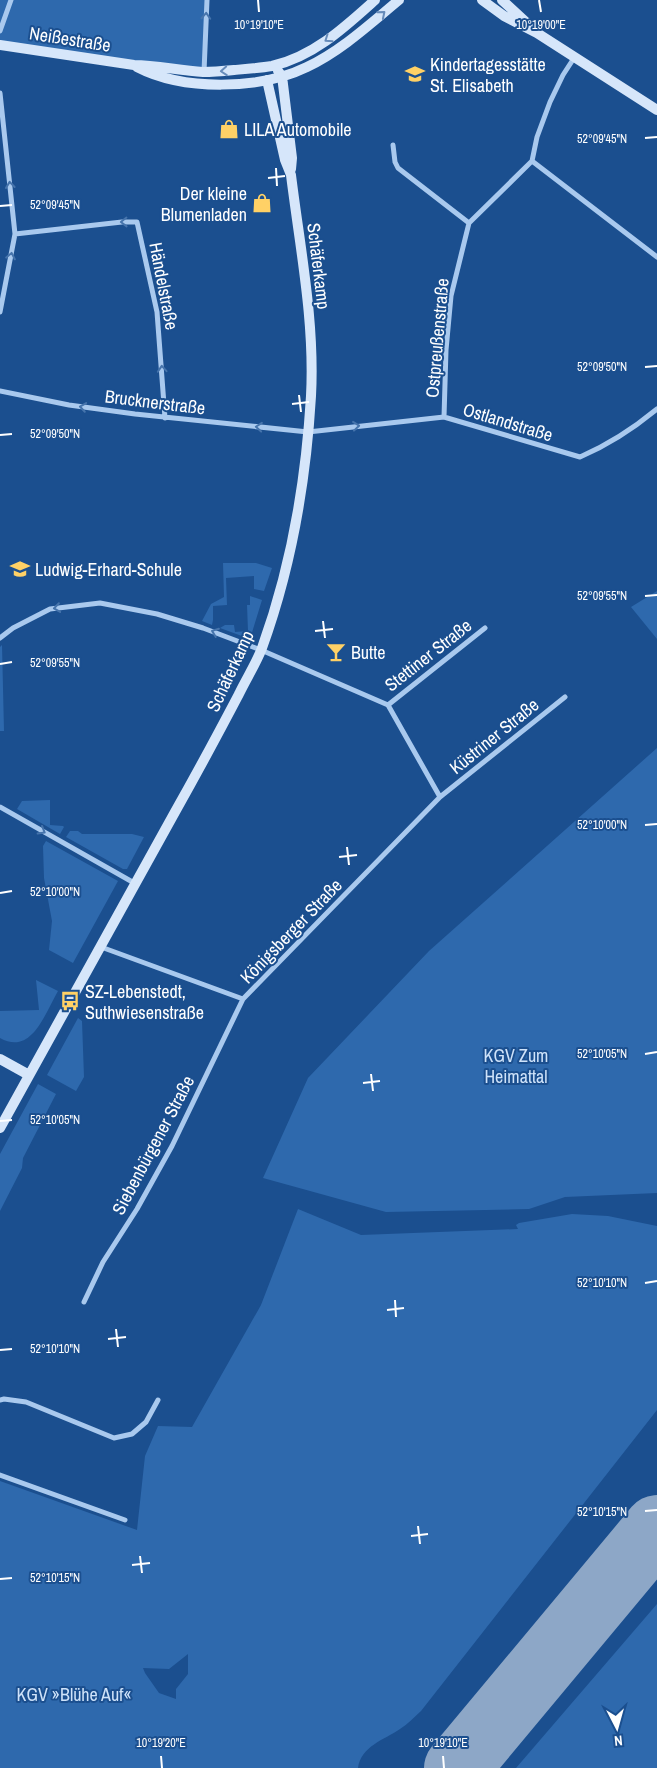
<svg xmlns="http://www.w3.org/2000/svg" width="657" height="1768" viewBox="0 0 657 1768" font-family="'Archivo Narrow',sans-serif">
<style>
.green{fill:#2e69ad;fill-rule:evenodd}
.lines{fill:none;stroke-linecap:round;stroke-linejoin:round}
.runway{stroke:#8da7c7;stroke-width:66}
.street{stroke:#a9c9ee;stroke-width:5}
.secondary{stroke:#d6e6fa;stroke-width:10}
.oneway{stroke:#668bba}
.oneway2{stroke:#4674ac}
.ticks{fill:none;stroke:#fff;stroke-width:2}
.labels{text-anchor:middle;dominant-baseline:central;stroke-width:4;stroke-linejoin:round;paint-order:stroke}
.street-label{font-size:18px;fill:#fff;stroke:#1b4f8f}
.poi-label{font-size:18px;fill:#fff;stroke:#1b4f8f;text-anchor:start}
.park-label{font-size:18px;fill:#cfe3fa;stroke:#1b4f8f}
.ticks-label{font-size:12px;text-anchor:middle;fill:#fff;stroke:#1b4f8f;stroke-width:4;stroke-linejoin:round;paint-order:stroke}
</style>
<rect width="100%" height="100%" fill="#1b4f8f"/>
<path class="green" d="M0 0H207L204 72 0 45Z
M223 563H256L272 568 264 591 254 589V576L226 578 227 605 213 606V620L212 625 202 621 211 604 224 597Z
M657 591V639L631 607Z
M250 596 262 600 250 639 220 628 225 625H234L235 632 248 631 247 605H250Z
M2 645 4 731H0V647Z
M657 748V1193L565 1197 529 1209 386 1212 263 1178 308 1078 429 951Z
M50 800V825L63 826 64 827 60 834 17 809 22 801Z
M70 831H78L82 834H132L144 837 127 869H123L66 837Z
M46 841 118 881 73 963 49 950 52 921 44 878 43 846Z
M36 980 58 991C45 1013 32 1056 0 1038V1011L39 1010Z
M78 1018 82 1021 84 1077 76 1091 47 1075Z
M38 1084 56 1094 23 1158 22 1168 0 1211V1154Z
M298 1209 361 1235 518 1229 516 1225 519 1223 572 1214 608 1216 657 1226V1410L421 1711C414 1717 408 1724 400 1729 384 1740 361 1746 358 1768H0V1481L137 1530 145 1456 158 1426 192 1427 261 1305ZM188 1654V1674L176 1689V1699L159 1693 145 1673 143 1668 169 1669Z
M657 1604V1768H516Z"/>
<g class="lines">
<path class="runway" d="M457 1768 657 1528"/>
<path class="street" d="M0 31 11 0
M204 72 207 0
M0 93 15 234 0 312
M393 145 395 162 398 168 469 223
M532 161 657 257
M15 234 122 222H137L157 312 165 418
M0 391 69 405 135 414 308 432 444 417 580 457C608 445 634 428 657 409
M444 417 446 350 451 296 469 223 532 161 537 137 550 102 563 75 574 58
M0 638 13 628 50 609 100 603 157 614 203 628 261 650 388 705 440 797 243 999 101 947
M388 705 485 628
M440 797 565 697
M0 807 136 884
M84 1302 103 1262 137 1209 172 1146 243 999
M0 1400 4 1399 26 1402 114 1438 132 1434 146 1422 158 1400
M0 1475 125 1520"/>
<path class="secondary" d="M482 0 504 16 537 33 657 110
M502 0 529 25
M0 45 134 65C157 65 180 71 203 72 213 72 224 71 234 70 246 69 260 68 272 66 313 57 345 27 375 0
M137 67C183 91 260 90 307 67 341 51 370 24 399 0
M278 71 282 76 292 158 291 169
M0 1059 29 1075
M0 1128C58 1023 117 918 175 812 197 773 218 734 239 694 246 679 256 664 262 648 291 568 306 481 311 396 315 322 300 248 291 175L285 160 267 80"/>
</g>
<defs><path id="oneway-chevron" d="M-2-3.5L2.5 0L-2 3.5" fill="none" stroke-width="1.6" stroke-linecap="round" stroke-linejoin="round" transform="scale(1.25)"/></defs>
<g class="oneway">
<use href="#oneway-chevron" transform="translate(382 14) rotate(-40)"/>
<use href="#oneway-chevron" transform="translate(328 39) rotate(145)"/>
<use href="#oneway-chevron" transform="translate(224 71) rotate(176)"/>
</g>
<g class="oneway2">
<use href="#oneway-chevron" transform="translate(206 16) rotate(-87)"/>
<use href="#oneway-chevron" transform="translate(10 185) rotate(-96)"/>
<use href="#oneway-chevron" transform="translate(124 222) rotate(179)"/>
<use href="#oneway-chevron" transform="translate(11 256) rotate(-79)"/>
<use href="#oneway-chevron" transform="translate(162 369) rotate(-94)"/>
<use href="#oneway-chevron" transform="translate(83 407) rotate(-171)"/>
<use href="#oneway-chevron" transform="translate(356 426) rotate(-6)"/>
<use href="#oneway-chevron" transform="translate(259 427) rotate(-175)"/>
<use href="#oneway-chevron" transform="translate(57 608) rotate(172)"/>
<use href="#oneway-chevron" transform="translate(215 632) rotate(-159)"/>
<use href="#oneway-chevron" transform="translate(42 831) rotate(30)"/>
</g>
<path class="ticks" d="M258 0 259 12M539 0 541 12M645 138 657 137M276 168 277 186M268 178 285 176M0 206 12 205M645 367 657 366M299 395 301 412M292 404 309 402M0 435 12 434M645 596 657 595M323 621 325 638M315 631 333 629M0 664 12 662M645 825 657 824M347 847 349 865M339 857 357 855M0 893 12 891M645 1054 657 1052M371 1074 373 1091M363 1083 380 1081M0 1121 12 1120M645 1283 657 1281M395 1300 396 1317M387 1310 404 1308M116 1329 118 1347M108 1339 126 1337M0 1350 12 1349M645 1511 657 1510M418 1526 420 1544M411 1536 428 1534M140 1556 142 1573M132 1565 150 1563M0 1579 12 1578M161 1756 162 1768M443 1756 444 1768"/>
<defs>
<symbol id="school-bare" viewBox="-9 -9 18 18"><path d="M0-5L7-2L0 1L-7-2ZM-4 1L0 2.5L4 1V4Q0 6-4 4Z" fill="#ffd166" stroke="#1b4f8f" stroke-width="2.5" paint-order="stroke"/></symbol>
<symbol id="shop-bare" viewBox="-9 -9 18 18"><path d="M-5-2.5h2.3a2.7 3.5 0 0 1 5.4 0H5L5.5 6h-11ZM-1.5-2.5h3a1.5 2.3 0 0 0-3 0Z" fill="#ffd166" stroke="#1b4f8f" stroke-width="2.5" paint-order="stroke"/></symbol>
<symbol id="bar-bare" viewBox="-9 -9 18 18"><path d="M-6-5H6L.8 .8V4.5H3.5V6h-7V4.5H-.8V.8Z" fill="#ffd166" stroke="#1b4f8f" stroke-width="2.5" paint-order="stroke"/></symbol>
<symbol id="bus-bare" viewBox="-9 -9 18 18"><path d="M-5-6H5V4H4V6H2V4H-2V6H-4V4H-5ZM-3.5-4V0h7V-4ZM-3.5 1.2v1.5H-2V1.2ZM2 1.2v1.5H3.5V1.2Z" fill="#ffd166" stroke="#1b4f8f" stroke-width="2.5" paint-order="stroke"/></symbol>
</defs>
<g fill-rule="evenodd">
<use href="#school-bare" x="401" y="60" width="28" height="28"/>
<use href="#shop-bare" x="215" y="115" width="28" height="28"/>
<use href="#shop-bare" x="248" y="189" width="28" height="28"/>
<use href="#school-bare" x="6" y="555" width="28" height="28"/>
<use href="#bar-bare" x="322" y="638" width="28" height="28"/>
<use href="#bus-bare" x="56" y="987" width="28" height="28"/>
</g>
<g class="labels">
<g class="street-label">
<text transform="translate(70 39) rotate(9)">Neißestraße</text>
<text transform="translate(319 266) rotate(83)">Schäferkamp</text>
<text transform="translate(164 286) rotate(79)">Händelstraße</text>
<text transform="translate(437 338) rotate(-85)">Ostpreußenstraße</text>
<text transform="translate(155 402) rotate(7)">Brucknerstraße</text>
<text transform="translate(508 422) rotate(17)">Ostlandstraße</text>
<text transform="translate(428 655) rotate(-38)">Stettiner Straße</text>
<text transform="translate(230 671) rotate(-65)">Schäferkamp</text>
<text transform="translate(494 736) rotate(-39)">Küstriner Straße</text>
<text transform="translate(291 931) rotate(-46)">Königsberger Straße</text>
<text transform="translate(153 1145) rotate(-62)">Siebenbürgener Straße</text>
</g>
<g class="poi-label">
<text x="430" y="64">Kindertagesstätte<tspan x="430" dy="21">St. Elisabeth</tspan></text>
<text x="244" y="129">LILA Automobile</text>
<text x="247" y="193" text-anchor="end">Der kleine<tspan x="247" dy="21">Blumenladen</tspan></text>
<text x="35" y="569">Ludwig-Erhard-Schule</text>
<text x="351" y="652">Butte</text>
<text x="85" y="991">SZ-Lebenstedt,<tspan x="85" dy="21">Suthwiesenstraße</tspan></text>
</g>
<g class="park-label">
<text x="516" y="1055">KGV Zum<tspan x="516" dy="21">Heimattal</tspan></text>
<text x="74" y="1694">KGV »Blühe Auf«</text>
</g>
</g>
<g class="ticks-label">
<text x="259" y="29">10°19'10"E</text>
<text x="541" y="29">10°19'00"E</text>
<text x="602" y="143">52°09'45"N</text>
<text x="55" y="209">52°09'45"N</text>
<text x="602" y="371">52°09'50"N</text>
<text x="55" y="438">52°09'50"N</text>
<text x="602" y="600">52°09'55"N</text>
<text x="55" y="667">52°09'55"N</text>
<text x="602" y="829">52°10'00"N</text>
<text x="55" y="896">52°10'00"N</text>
<text x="602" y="1058">52°10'05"N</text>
<text x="55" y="1124">52°10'05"N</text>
<text x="602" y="1287">52°10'10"N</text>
<text x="55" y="1353">52°10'10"N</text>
<text x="602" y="1516">52°10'15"N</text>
<text x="55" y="1582">52°10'15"N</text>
<text x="161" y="1747">10°19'20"E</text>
<text x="443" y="1747">10°19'10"E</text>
</g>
<g transform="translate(617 1728) rotate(174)" stroke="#1b4f8f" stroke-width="4" paint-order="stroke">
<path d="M0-4L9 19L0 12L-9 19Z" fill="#ffffff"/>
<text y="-8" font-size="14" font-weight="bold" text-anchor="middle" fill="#ffffff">N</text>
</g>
</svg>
